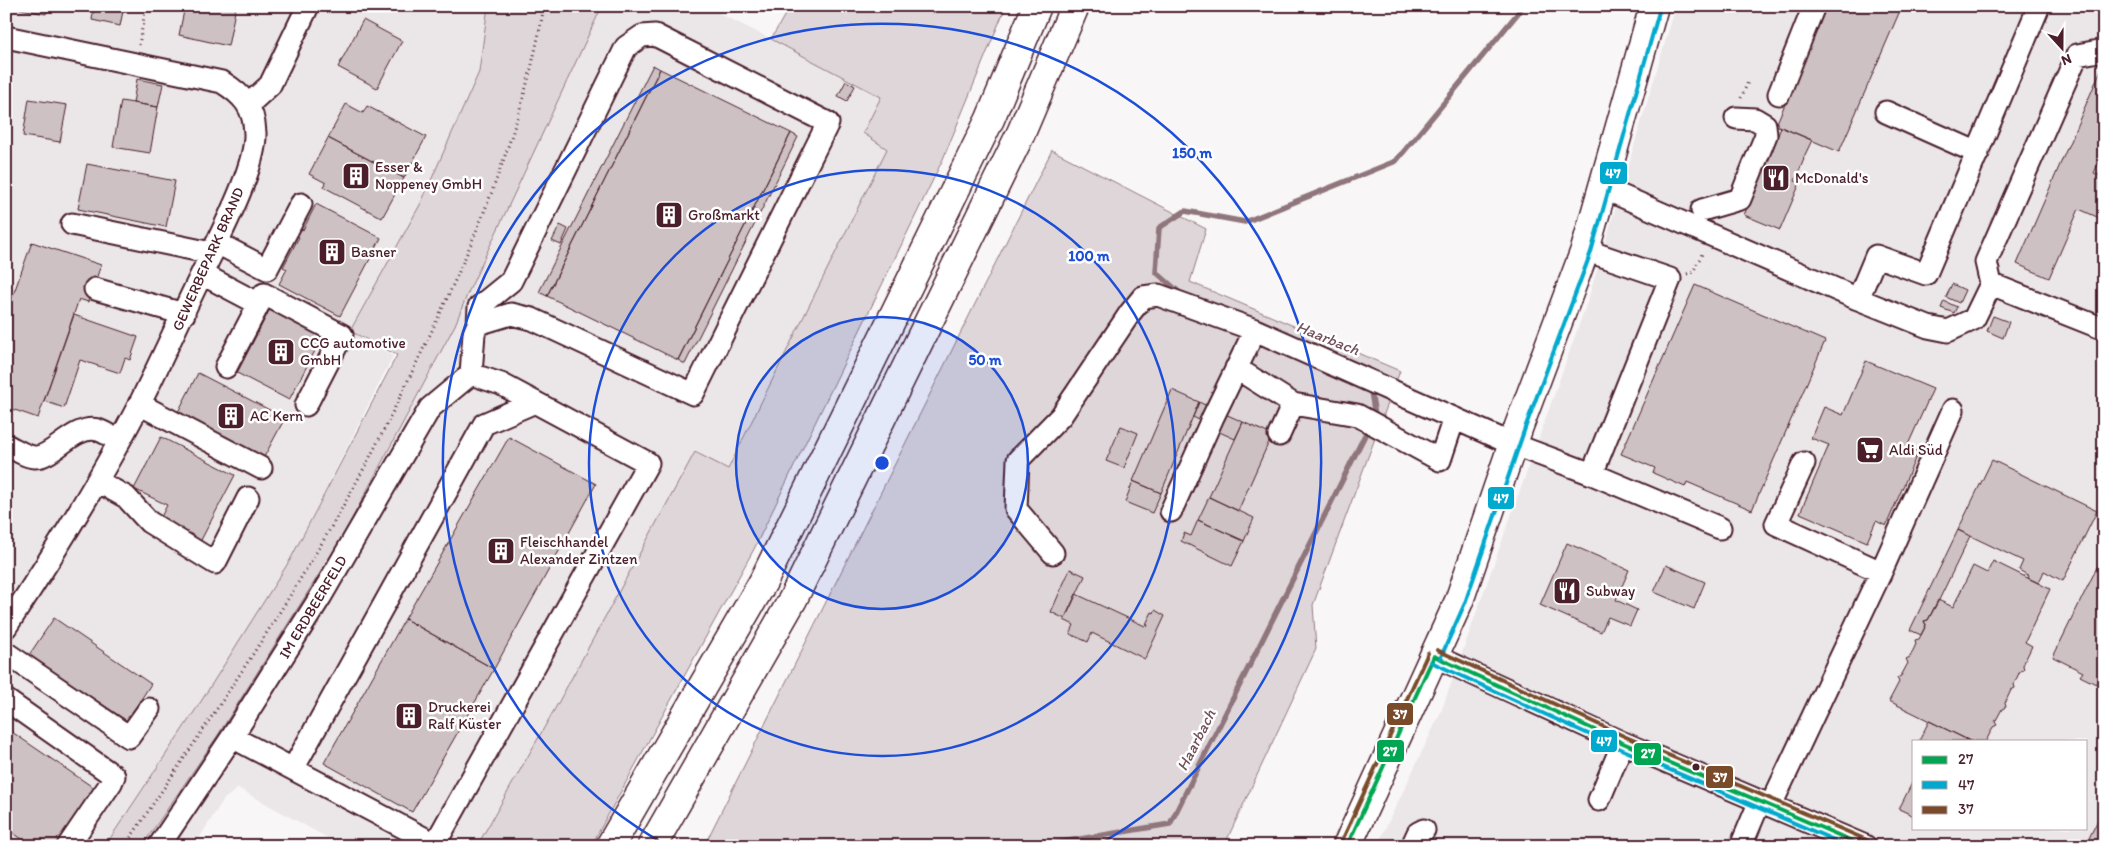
<svg xmlns="http://www.w3.org/2000/svg" width="2110" height="852" viewBox="0 0 2110 852" font-family="Itim,sans-serif">
<style>
.built{fill:#ebe6e8;fill-rule:evenodd}
.green{fill:#ded6d9;stroke:#947a82}
.lines{fill:none;stroke-linecap:round;stroke-linejoin:round}
.stream{stroke:#8f747b;stroke-width:5.5}
.building{fill:#cdc1c4;stroke:#4a1f2b}
.minor-casing{stroke:#4a1f2b;stroke-width:25}
.major-casing{stroke:#4a1f2b;stroke-width:31}
.highway-casing{stroke:#4a1f2b;stroke-width:31}
.path{stroke:#4a1f2b;stroke-width:3;stroke-dasharray:1 4;stroke-linecap:butt}
.minor{stroke:#fff;stroke-width:21}
.major{stroke:#fff;stroke-width:28}
.highway{stroke:#fff;stroke-width:28}
.bus-1-casing{stroke:#fff;stroke-width:8}
.bus-2-casing{stroke:#fff;stroke-width:8}
.bus-3-casing{stroke:#fff;stroke-width:8}
.bus-1{stroke:#00a651;stroke-width:4}
.bus-2{stroke:#00a9ce;stroke-width:4}
.bus-3{stroke:#7a4b2a;stroke-width:4}
.ring{fill:none;stroke:#1d4ed8;stroke-width:2.5}
.bus-dot{fill:#4a1f2b;stroke:#fff;stroke-width:2}
.labels{text-anchor:middle;dominant-baseline:central;stroke-width:5;stroke-linejoin:round;paint-order:stroke}
.poi-label{font-size:15px;fill:#4a1f2b;stroke:#fff;text-anchor:start}
.street-label{font-size:15px;fill:#4a1f2b;stroke:#fff}
.water-label{font-size:16px;font-style:italic;fill:#72515a;stroke:#fff}
.centre{fill:#1d4ed8;stroke:#fff;stroke-width:2.5}
.ring-label{font-size:15px;text-anchor:middle;font-weight:bold;fill:#1d4ed8;stroke:#fff;stroke-width:5;stroke-linejoin:round;paint-order:stroke}
.line-badge{stroke:#fff;stroke-width:2}
.badge-label{font-size:14px;text-anchor:middle;font-weight:bold;fill:#fff}
</style>
<rect width="100%" height="100%" fill="#f8f6f7"/>
<filter id="ink" filterUnits="userSpaceOnUse"><feTurbulence type="fractalNoise" baseFrequency=".02" numOctaves="2"/><feDisplacementMap in="SourceGraphic" scale="10" xChannelSelector="R" yChannelSelector="G"/><feConvolveMatrix kernelMatrix="1 2 1 2 8 2 1 2 1" color-interpolation-filters="sRGB"/></filter>
<g filter="url(#ink)">
<path class="built" d="M6 6H488L479 72 421 203 350 331 393 356 290 560 200 703 105 846H6Z
M602 6H704L771 39 881 97 888 149 727 469 695 453 557 705 477 846H342L238 788 224 799 194 846H142L218 735 340 541 455 325 467 295Z
M1676 6H2081L2104 15V846H1377L1441 712 1588 300ZM1914 741H2086V828H1914Z"/>
<path class="green" d="M488 6H602L467 295 455 325 340 541 218 735 142 846H105L200 703 290 560 397 355 350 331 421 203 479 72Z
M790 6H1006L943 159 754 549 591 846H477L557 705 695 452 728 469 887 149 863 133 881 97 771 39Z
M1052 150 1206 229 1190 282 1400 371 1313 605 1316 649 1224 846H704Z"/>
<g class="lines">
<path class="stream" d="M1180 293 1156 272 1159 228 1185 211 1245 222 1396 161 1518 13 1521 6
M1370 386 1375 415 1373 419
M1038 846 1170 824 1369 427"/>
</g>
<path class="building" d="M16 6H48L46 14 16 8Z
M75 6H94L93 12 74 8Z
M94 6H124L120 26 92 20Z
M185 6H236L228 46 179 35Z
M1827 6H1902L1839 152 1776 125Z
M363 20 402 41 377 88 338 67Z
M653 65 660 69 547 296 539 292Z
M2103 65 2104 151 2094 173 2104 177V220L2079 209 2049 278 2017 264Z
M660 69 791 133 678 360 547 296Z
M137 79 163 84 158 107 133 103Z
M846 81 855 86 847 101 838 96Z
M29 99 67 105 60 142 23 136Z
M121 101 158 107 150 153 113 147Z
M346 104 363 113 367 106 426 137 404 178 328 138Z
M1781 127 1812 140 1803 159H1804L1795 181 1800 183 1780 230 1744 215 1747 208 1744 207 1770 146H1774Z
M791 133 798 137 685 364 678 360Z
M328 138 404 178 382 218 324 187 326 183 309 174Z
M87 164 175 181 166 227 78 209Z
M316 204 381 238 340 316 279 284 287 269 283 267 299 237 295 235 299 227 303 230Z
M560 225 568 229 561 245 552 241Z
M32 242 101 265 88 302 79 299 38 418 6 407V315Z
M1952 284 1965 290 1959 303 1946 297Z
M1695 285 1825 341 1752 510 1687 482 1685 487 1653 473 1655 468 1621 454Z
M1944 301 1957 307 1954 313 1941 308Z
M273 303 326 330 289 400 237 373Z
M74 315 138 337 130 360 125 358 120 373 80 360 64 408 44 401Z
M1993 316 2009 322 2003 338 1987 331Z
M1866 361 1933 389 1907 447 1918 452 1886 526 1876 521 1867 542 1800 513 1829 445 1811 438 1824 407 1843 415Z
M198 373 285 418 263 459 177 414Z
M1172 390 1199 402 1161 493 1133 481Z
M1199 402 1209 407 1203 422 1193 417Z
M1223 413 1243 422 1235 439 1215 430Z
M1243 422 1272 435 1238 511 1209 497Z
M1121 426 1138 433 1124 468 1106 461Z
M161 437 235 475 200 542 159 521 167 505 134 489Z
M509 437 596 484 494 669 405 619Z
M1992 460 2097 511 2063 581 2044 571 2039 583 2028 578 2029 576 2019 570 2023 561 1958 530Z
M1133 481 1161 493 1152 513 1125 502Z
M1209 497 1254 518 1244 541 1198 520Z
M1198 520 1244 541 1232 566 1181 541 1184 533 1191 536Z
M1958 530 1970 536 1939 600 1928 620 1924 621 1926 625 1921 635 1910 630Z
M1567 543 1629 570 1616 600 1637 610 1630 626 1608 617 1601 632 1540 605Z
M2104 553V682L2098 679 2096 684 2080 676 2083 672 2053 657Z
M1993 561 2050 589 2025 642 2032 646 2023 665 2024 670 2020 671 2014 684 2015 688 2011 690 2005 703 2006 707 2002 709 1995 722 1997 725 1993 727 1986 741H1970L1889 701 1899 682 1897 678 1901 676 1908 663 1906 659 1910 657 1916 644 1915 640 1919 639 1926 625 1924 621 1928 620 1938 600 1953 607 1973 566 1987 573Z
M1666 565 1705 582 1694 609 1654 592Z
M1070 569 1085 576 1065 619 1051 612Z
M1076 594 1147 627 1148 625 1146 624 1152 612 1154 613 1155 610 1165 616 1145 659 1092 633 1088 642 1070 634 1074 625 1064 620Z
M54 618 151 684 127 721 29 655Z
M405 619 494 669 412 812 324 763Z
M1929 721 1970 741H1919Z
M6 728 97 790 59 846H32L6 828Z
M1914 779V816L1899 809Z
M2104 808V846H2085Z"/>
<g class="lines">
<defs>
<path id="minor" d="M655 35 828 123 693 394 532 319 511 314 478 324 479 307 511 281 626 47 642 36Z
M6 37 222 82C243 95 254 107 255 133 256 165 226 223 212 253 187 303 165 353 140 403 100 480 54 554 6 627
M1779 94 1814 6
M248 105 270 85 308 6
M1886 112 1978 153
M1603 188 1858 299 1928 327 1948 331 1974 319 1991 284 1986 262 2077 55 2104 50
M1702 210 1740 199 1766 135 1765 125 1755 119 1736 118
M72 224 211 253
M217 243 267 269 301 204
M202 274 259 304
M1991 284 2104 329
M95 289 184 314
M1858 299 1876 256 1926 274 2039 6
M226 367 264 294 342 335 306 405
M1236 368 1293 404 1357 415 1440 460 1454 418
M471 374 474 333 478 324
M139 404 261 468
M1279 435 1293 404
M6 445C15 449 26 457 35 457 53 458 74 424 98 430 105 432 113 438 119 441
M1804 463 1776 524 1881 572
M1592 474 1720 528
M97 481 126 497 149 522 215 563 248 498
M1171 511 1213 417 1255 330
M1053 553 1016 509 1018 460 1061 416 1130 313 1143 297 1158 295 1255 330 1512 444 1592 474 1670 279 1585 250
M6 653 129 737 149 709
M1434 656 1623 743 1865 846
M6 700 114 776 111 783 68 846
M232 737 435 844 648 463 501 384 471 374
M293 769 484 424 535 402
M1599 800 1623 743
M1771 805 1881 572 1953 410
M159 846 232 737 321 596 430 408 471 374
M1412 846 1418 833 1424 830
M1741 846 1760 801"/>
<path id="major" d="M1347 846 1459 601 1519 426 1585 250 1654 6"/>
<path id="highway" d="M610 846 763 582 990 119 1037 6
M652 846 793 599 1021 133 1075 6"/>
</defs>
<use href="#minor" class="minor-casing"/>
<use href="#major" class="major-casing"/>
<use href="#highway" class="highway-casing"/>
<path class="path" d="M139 45 146 6
M1741 98 1748 82
M1687 274 1693 272 1703 252
M125 846C205 726 288 608 357 481 382 436 404 388 427 341 478 234 524 124 544 6"/>
<use href="#minor" class="minor"/>
<use href="#major" class="major"/>
<use href="#highway" class="highway"/>
<defs>
<path id="bus-1" d="M1434 656 1623 743 1864 846
M1347 846 1434 656"/>
<path id="bus-2" d="M1440 659 1465 603 1525 428 1591 252 1660 8
M1431 662 1621 749 1848 846"/>
<path id="bus-3" d="M1437 650 1626 737 1867 840
M1341 843 1428 653"/>
</defs>
<use href="#bus-1" class="bus-1-casing"/>
<use href="#bus-2" class="bus-2-casing"/>
<use href="#bus-3" class="bus-3-casing"/>
<use href="#bus-1" class="bus-1"/>
<use href="#bus-2" class="bus-2"/>
<use href="#bus-3" class="bus-3"/>
</g>
</g>
<circle cx="882" cy="463" r="146" fill="#1d4ed8" fill-opacity=".12"/>
<g class="ring">
<circle cx="882" cy="463" r="146"/>
<circle cx="882" cy="463" r="293"/>
<path d="M666 845A439 439 0 1 1 1098 845"/>
</g>
<defs>
<symbol id="building-square" viewBox="-11 -11 22 22"><rect x="-9" y="-9" width="18" height="18" rx="4" fill="#4a1f2b" stroke="#fff"/><path d="M-4-6H4V6H1V3H-1V6H-4ZM-2.5-4.3h1.7v1.8h-1.7ZM.8-4.3h1.7v1.8H.8ZM-2.5-1h1.7V.8h-1.7ZM.8-1h1.7V.8H.8Z" fill="#fff"/></symbol>
<symbol id="restaurant-square" viewBox="-11 -11 22 22"><rect x="-9" y="-9" width="18" height="18" rx="4" fill="#4a1f2b" stroke="#fff"/><path d="M-5-6h1v4h1v-4h1v4h1v-4h1v5L-1.5 .5V6h-2V.5L-5-1ZM5-6V6H3V1.5H1.5Q1.5-4 5-6Z" fill="#fff"/></symbol>
<symbol id="supermarket-square" viewBox="-11 -11 22 22"><rect x="-9" y="-9" width="18" height="18" rx="4" fill="#4a1f2b" stroke="#fff"/><path d="M-6-5.5h2.5l.6 2H6L4.5 2H-2.5L-4.4-4H-6ZM-1.5 3.2a1.3 1.3 0 1 0 .1 0ZM3 3.2a1.3 1.3 0 1 0 .1 0Z" fill="#fff"/></symbol>
</defs>
<g fill-rule="evenodd">
<use href="#building-square" x="340" y="160" width="32" height="32"/>
<use href="#restaurant-square" x="1760" y="162" width="32" height="32"/>
<use href="#building-square" x="653" y="199" width="32" height="32"/>
<use href="#building-square" x="316" y="236" width="32" height="32"/>
<use href="#building-square" x="265" y="336" width="32" height="32"/>
<use href="#building-square" x="215" y="400" width="32" height="32"/>
<use href="#supermarket-square" x="1854" y="434" width="32" height="32"/>
<use href="#building-square" x="485" y="535" width="32" height="32"/>
<use href="#restaurant-square" x="1551" y="575" width="32" height="32"/>
<use href="#building-square" x="393" y="700" width="32" height="32"/>
</g>
<circle class="bus-dot" cx="1696" cy="767" r="4.5"/>
<g class="labels">
<g class="poi-label">
<text x="375" y="167">Esser &amp;<tspan x="375" dy="17">Noppeney GmbH</tspan></text>
<text x="1795" y="178">McDonald's</text>
<text x="688" y="215">Großmarkt</text>
<text x="351" y="252">Basner</text>
<text x="300" y="343">CCG automotive<tspan x="300" dy="17">GmbH</tspan></text>
<text x="250" y="416">AC Kern</text>
<text x="1889" y="450">Aldi Süd</text>
<text x="520" y="542">Fleischhandel<tspan x="520" dy="17">Alexander Zintzen</tspan></text>
<text x="1586" y="591">Subway</text>
<text x="428" y="707">Druckerei<tspan x="428" dy="17">Ralf Küster</tspan></text>
</g>
<g class="street-label">
<text transform="translate(208 259) rotate(-66)">GEWERBEPARK BRAND</text>
<text transform="translate(313 607) rotate(-59)">IM ERDBEERFELD</text>
</g>
<g class="water-label">
<text transform="translate(1328 338) rotate(22)">Haarbach</text>
<text transform="translate(1196 740) rotate(-63)">Haarbach</text>
</g>
</g>
<circle cx="882" cy="463" r="8" class="centre"/>
<g class="ring-label">
<text x="1192" y="158">150 m</text>
<text x="1089" y="261">100 m</text>
<text x="985" y="365">50 m</text>
</g>
<g class="line-badge">
<rect x="1599" y="161" width="29" height="24" rx="5" fill="#00a9ce"/>
<rect x="1487" y="486" width="28" height="24" rx="5" fill="#00a9ce"/>
<rect x="1386" y="702" width="28" height="24" rx="5" fill="#7a4b2a"/>
<rect x="1590" y="729" width="28" height="24" rx="5" fill="#00a9ce"/>
<rect x="1376" y="739" width="29" height="24" rx="5" fill="#00a651"/>
<rect x="1633" y="742" width="29" height="24" rx="5" fill="#00a651"/>
<rect x="1705" y="765" width="29" height="24" rx="5" fill="#7a4b2a"/>
</g>
<g class="badge-label">
<text x="1613" y="178">47</text>
<text x="1501" y="503">47</text>
<text x="1400" y="719">37</text>
<text x="1604" y="746">47</text>
<text x="1390" y="756">27</text>
<text x="1648" y="758">27</text>
<text x="1720" y="782">37</text>
</g>
<rect width="2110" height="852" fill="none" stroke="#fff" stroke-width="25"/>
<rect x="12" y="12" width="2085" height="827" fill="none" stroke="#4a1f2b" stroke-width="2" filter="url(#ink)"/>
<rect x="1912" y="740" width="175" height="90" fill="#ffffff" stroke="#b7a5aa"/>
<rect x="1922" y="756" width="25" height="8" fill="#00a651" stroke="#b7a5aa"/>
<text x="1958" y="764" font-size="15" fill="#4a1f2b">27</text>
<rect x="1922" y="781" width="25" height="8" fill="#00a9ce" stroke="#b7a5aa"/>
<text x="1958" y="790" font-size="15" fill="#4a1f2b">47</text>
<rect x="1922" y="806" width="25" height="8" fill="#7a4b2a" stroke="#b7a5aa"/>
<text x="1958" y="814" font-size="15" fill="#4a1f2b">37</text>
<g transform="translate(2062 48) rotate(159)" stroke="#ffffff" stroke-width="4" paint-order="stroke">
<path d="M0-4L9 19L0 12L-9 19Z" fill="#4a1f2b"/>
<text y="-8" font-size="14" font-weight="bold" text-anchor="middle" fill="#4a1f2b">N</text>
</g>
</svg>
